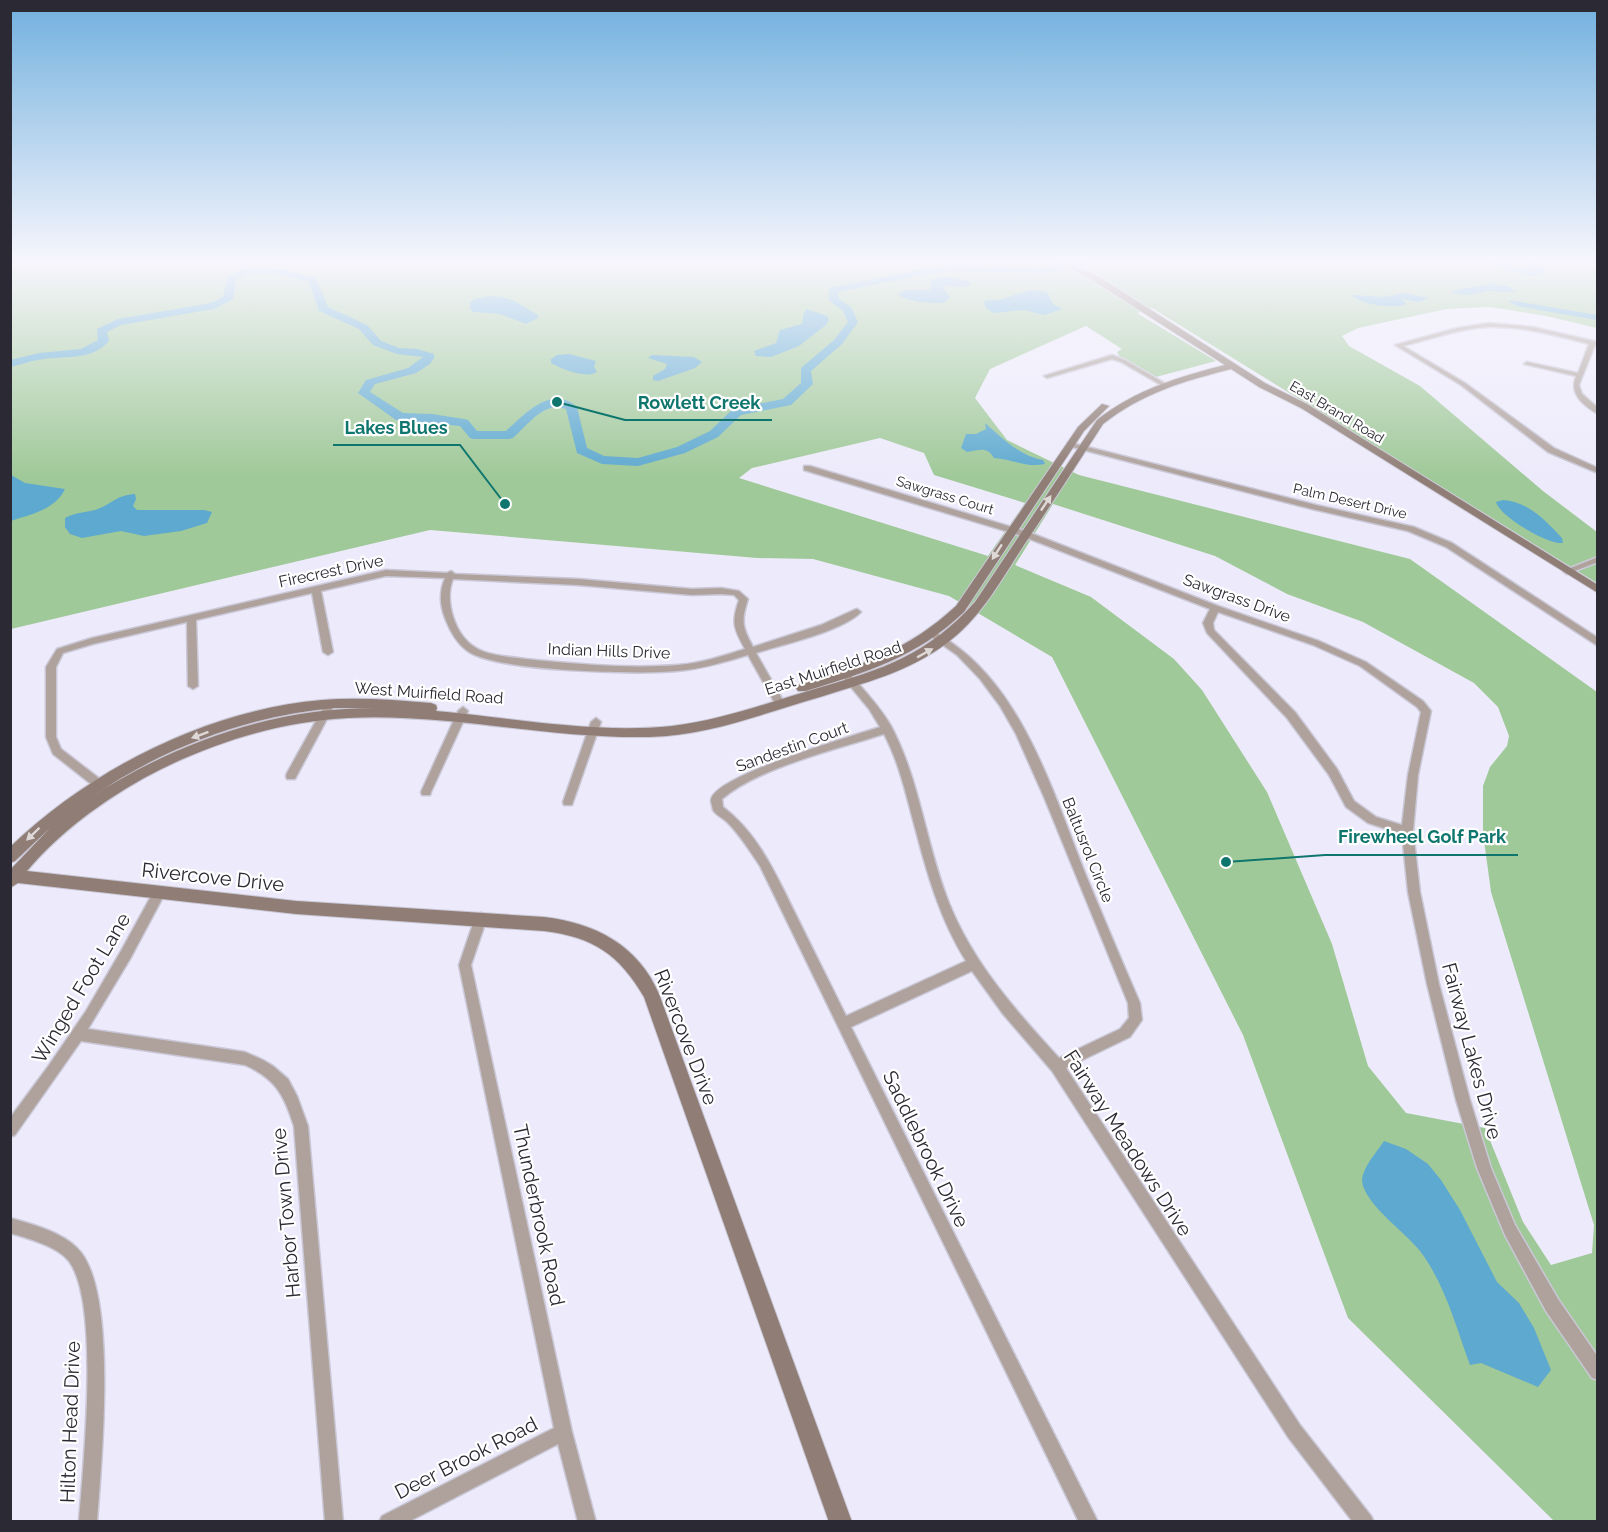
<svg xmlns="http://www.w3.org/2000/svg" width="1608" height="1532" viewBox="0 0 1608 1532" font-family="Raleway,sans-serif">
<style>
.green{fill:#a0c999;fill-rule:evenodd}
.water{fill:#5ea9cf}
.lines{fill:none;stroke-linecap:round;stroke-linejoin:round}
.river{fill:#5ea9cf;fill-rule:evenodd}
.street-casing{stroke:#cac8d7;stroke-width:3}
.secondary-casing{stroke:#cac8d7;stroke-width:2}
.street{fill:#afa29d;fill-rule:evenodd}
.secondary{fill:#907e76;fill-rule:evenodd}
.oneway{fill:#ded8d6}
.labels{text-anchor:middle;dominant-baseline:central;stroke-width:4.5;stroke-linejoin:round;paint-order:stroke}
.far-street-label{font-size:14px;fill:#2b2933;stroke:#fff}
.street-label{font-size:16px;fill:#2b2933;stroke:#fff}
.near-street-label{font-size:20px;fill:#2b2933;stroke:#fff}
.leader{fill:none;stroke:#0f766e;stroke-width:2}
.callout-dot{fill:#0f766e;stroke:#fff;stroke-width:2}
.callout-label{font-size:18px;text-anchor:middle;font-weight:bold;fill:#0f766e;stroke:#fff;stroke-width:4.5;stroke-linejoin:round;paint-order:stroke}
</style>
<rect width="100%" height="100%" fill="#edebfb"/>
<path class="green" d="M11 262H1597V328L1546 316 1490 307 1447 309 1358 328 1342 336 1349 346 1420 386 1543 491 1597 532V583L1152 308 1137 313 1216 361 1156 377 1120 357 1117 352 1122 349 1086 326 990 369 975 398 1007 440 1079 475 1410 559 1597 692V1521H1554L1348 1318 1243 1035 1052 657 949 596 813 559 757 558 430 530 11 629ZM880 438 924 453 934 475 1025 503 988 556 739 478 752 468ZM1053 504 1215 556 1287 594 1363 622 1474 683 1498 707 1509 736 1507 746 1490 767 1483 786V833L1491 892 1594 1225 1592 1253 1551 1265 1523 1222 1485 1128 1406 1113 1368 1066 1332 944 1267 792 1202 690 1174 659 1091 597 1015 565Z"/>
<path class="water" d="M1483 262C1497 262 1517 270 1529 266L1527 262H1541L1546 273 1530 276Z
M943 277H953L970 282V285L966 287 942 286 950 297 944 303C929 303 910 303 897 294L906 290H930L932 280Z
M1491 284 1508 286 1516 292 1487 291 1468 295 1451 293 1455 290Z
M1033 290 1047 292 1053 304 1062 309 1044 315 1024 310 993 313 986 308 984 303 986 300C1006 301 1015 293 1033 290Z
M1404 293 1429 298 1418 302 1401 299 1407 304C1394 309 1361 305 1351 295L1384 297Z
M490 296C517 298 516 303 538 315V318L526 324 500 314 474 312 470 309V303L474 299Z
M1510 300 1597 315V320L1517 306 1510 302Z
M807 309 827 316 829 320 826 325 799 346 771 357 756 356 754 351 776 343 780 330 802 324 804 312Z
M569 354 596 361 594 367 597 372C587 379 561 369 551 363V359L557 355Z
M652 355 694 357 702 362 695 368 658 381 653 380V376L665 369 667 364 648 358Z
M985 423C1002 438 1020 456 1043 460L1045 464C1026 468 1012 459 994 458 987 446 980 450 967 452L961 448 966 434H976L986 429Z
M11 475 25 483 65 489C55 510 31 514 11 521Z
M135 494 136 499 133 506 137 510H204L212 512 207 523 181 531 144 536 121 531 82 538 70 534 65 527V518C78 511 87 513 98 509 113 503 117 495 135 494Z
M1503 500C1529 502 1545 520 1562 538L1563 543C1548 545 1499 516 1496 502Z
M1384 1141 1406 1149 1428 1164 1441 1180 1460 1210 1497 1282 1519 1303 1534 1328 1551 1370 1538 1387 1481 1363 1470 1365C1456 1327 1445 1284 1420 1251 1404 1231 1371 1209 1363 1186 1358 1172 1377 1152 1384 1141Z"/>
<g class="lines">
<path class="river" d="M1075 262H1097L1092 265 1044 273 944 271 838 292 839 299 851 307 858 322 842 344 811 371 813 384 791 405 741 415 718 437 685 453 638 466 602 464 577 453 566 409C544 401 529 424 513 438L509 439H474L470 438 460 426 396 420 358 393 366 380 408 368 423 357 397 354 373 345 359 329 319 311 309 282C284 275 260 268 236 280L233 299 214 309 121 325 107 332 109 341C91 362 62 355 38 360 29 361 20 365 10 367V360L39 353 81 349 98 340 97 329 118 319 211 303 223 297 228 276C258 262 286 270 316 278L328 307 367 325 381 341 399 348 417 349 434 354V358L430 364 416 373 375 384 370 392 403 413 432 414 464 419 468 420 477 431H506C524 415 551 384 577 407L587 448 604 456 638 458 677 447 710 431 733 409 783 399 801 383V368L834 340 848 322 843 311 829 300V288L944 265 1044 267Z"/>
<defs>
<path id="street" d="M1489 323 1533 327 1598 342V346L1595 345 1579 385 1582 394 1598 408V414C1583 405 1569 394 1576 376L1524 364 1527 362 1578 373 1589 344C1557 336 1523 326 1489 327 1461 328 1431 339 1403 346L1465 383 1554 448 1598 468V473L1548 452 1461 385 1395 345 1457 328Z
M1112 355 1125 360 1166 384 1161 385 1121 362 1112 359 1047 378 1044 376Z
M1068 442 1316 505 1414 527 1452 543 1598 638V646L1446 547 1408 531 1312 509 1068 446Z
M804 466H810L1028 532 1218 606 1319 641 1366 662 1423 701 1431 711 1418 775 1413 831 1420 892 1439 984 1470 1100 1491 1168 1515 1225 1558 1299 1598 1357V1380L1592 1378 1546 1311 1505 1235 1477 1168 1456 1100 1427 984 1408 892 1402 834 1368 823 1346 807 1329 775 1287 718 1207 633 1203 623 1210 609 1022 536 804 470ZM1218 612 1313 645 1360 666 1417 707 1421 712 1408 775 1402 825 1376 817 1354 801 1337 769 1295 712 1214 630 1213 623Z
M1598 557V562L1567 574 1563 571Z
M386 570 447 573 451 571 455 574 578 579 692 589 721 588 739 591 748 599C741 621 742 627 753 647L821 625 854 610 857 609 861 612C841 632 784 644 756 653L785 704 780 708 777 707 748 655C725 662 701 669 677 671 638 675 498 671 469 652 457 644 450 631 445 618 440 605 439 592 445 578L386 576 321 591 333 652 328 655 323 652 312 593 196 620 198 686 193 689 188 686 187 622 93 644 63 653 56 667V737L61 749 113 789 114 792 113 795H105L53 754 46 737V667L57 649 92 638ZM453 579 578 585 692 595 721 594 734 595 739 600C731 623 734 629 745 649 723 656 701 663 678 665 628 669 575 664 526 659 510 657 490 656 476 648 455 636 444 601 453 579Z
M933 631C940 634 946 639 952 643 1024 693 1054 795 1085 873 1103 916 1121 960 1140 1003L1142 1020 1130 1037 1066 1068 1300 1425 1371 1516 1374 1522H1353L1288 1437 1052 1071 1003 1014 972 971 851 1027 1098 1522H1079L760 866C750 851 740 835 727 822 723 818 716 815 713 810 713 809 711 802 711 801 709 777 856 735 880 727L869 709 841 675 843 673H849C864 690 880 707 891 726 920 780 926 846 949 903 973 963 1016 1011 1059 1058L1120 1029 1129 1018 1128 1003 1044 797 1016 734 1000 706 980 679 957 655 930 636 928 634ZM884 734C900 764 907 799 916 831 928 877 941 921 966 961L846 1016C830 983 813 950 797 917 777 877 759 834 723 807L722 799C760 767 835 750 884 734Z
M330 700 335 704 295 779H287L286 776 287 773 327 701Z
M463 707 468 711 431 792 430 795H422L421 792 458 711Z
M596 718 601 722 573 802 572 805H564L563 802 591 722Z
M159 888 163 889 165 893 163 897 130 959 88 1029 245 1052 263 1060 273 1066 288 1079 297 1096 308 1126 343 1522H325L294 1126C284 1095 276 1079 245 1065L81 1041 15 1135 10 1137V1118L47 1068 86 1011 121 951 155 889Z
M481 913 485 914 487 918 471 965 572 1432 596 1522H578L558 1444 408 1522H379L382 1516 554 1428 459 965 475 918 477 914Z
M10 1218C32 1224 61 1232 77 1248 119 1288 101 1464 97 1522H79C83 1467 101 1300 68 1260 56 1246 27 1238 10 1233Z"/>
<path id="secondary" d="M1056 262H1066L1098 276 1265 383 1307 404 1598 585V593L1301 408 1259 387 1231 369C1184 381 1142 393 1103 424 1077 464 1051 505 1024 545 1001 580 981 618 947 643 909 672 864 683 820 697 764 713 708 736 649 737 548 739 448 713 348 718 276 722 207 744 144 778 100 803 60 832 27 871L296 901 544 917C595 923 638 945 659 994L852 1522H829L644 997C619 954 593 937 544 931L296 914 18 883 10 888V870L50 828 15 861 10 863V847C93 768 207 710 322 700 358 697 395 700 431 703L436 705 437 708 436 711C513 718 594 734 672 726 722 720 770 702 818 688 884 669 927 655 975 602L1097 420C1135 390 1178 377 1225 365L1092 280ZM335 708H376C274 708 180 741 94 795 166 747 249 715 335 708Z
M1102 404 1109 406 1084 431 964 612C917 657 867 672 806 691H798L796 688 798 685C859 666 908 651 956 606L1078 427Z"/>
</defs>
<use href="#street" class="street-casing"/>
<use href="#secondary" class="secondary-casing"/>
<use href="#street" class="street"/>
<use href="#secondary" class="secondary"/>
</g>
<defs><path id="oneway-solid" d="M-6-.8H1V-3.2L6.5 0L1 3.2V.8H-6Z" transform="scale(1.5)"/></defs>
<g class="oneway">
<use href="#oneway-solid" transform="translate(1046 503) rotate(-56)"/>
<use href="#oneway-solid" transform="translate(997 552) rotate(123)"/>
<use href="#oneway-solid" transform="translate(925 653) rotate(-29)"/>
<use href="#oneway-solid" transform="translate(200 735) rotate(160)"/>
<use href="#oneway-solid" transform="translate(33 834) rotate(136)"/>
</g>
<linearGradient id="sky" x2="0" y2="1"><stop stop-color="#71b0de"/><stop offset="0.55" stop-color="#f7f6fd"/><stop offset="1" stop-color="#f7f6fd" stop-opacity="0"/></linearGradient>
<rect width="1608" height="476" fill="url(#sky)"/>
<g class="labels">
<g class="far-street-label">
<text transform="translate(1337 412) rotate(31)">East Brand Road</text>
<text transform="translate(945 495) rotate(17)">Sawgrass Court</text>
<text transform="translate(1350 501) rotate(13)">Palm Desert Drive</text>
</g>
<g class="street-label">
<text transform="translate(331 571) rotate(-12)">Firecrest Drive</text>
<text transform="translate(1237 598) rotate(20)">Sawgrass Drive</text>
<text transform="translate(609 651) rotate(2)">Indian Hills Drive</text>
<text transform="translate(833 668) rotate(-18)">East Muirfield Road</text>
<text transform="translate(429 693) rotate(4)">West Muirfield Road</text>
<text transform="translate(792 747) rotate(-20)">Sandestin Court</text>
<text transform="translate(1088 850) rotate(68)">Baltusrol Circle</text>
</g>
<g class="near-street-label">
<text transform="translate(213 877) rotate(6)">Rivercove Drive</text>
<text transform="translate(81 988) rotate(-59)">Winged Foot Lane</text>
<text transform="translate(686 1037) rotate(69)">Rivercove Drive</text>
<text transform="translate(1472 1051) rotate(75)">Fairway Lakes Drive</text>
<text transform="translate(1128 1143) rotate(57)">Fairway Meadows Drive</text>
<text transform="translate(926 1149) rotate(64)">Saddlebrook Drive</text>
<text transform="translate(286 1213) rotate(-95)">Harbor Town Drive</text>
<text transform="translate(539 1215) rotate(78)">Thunderbrook Road</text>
<text transform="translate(70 1422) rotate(-88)">Hilton Head Drive</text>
<text transform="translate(466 1458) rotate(-27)">Deer Brook Road</text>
</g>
</g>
<path class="leader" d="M557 402L625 420H772M505 504L460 445H333M1226 862L1325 855H1518"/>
<g class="callout-dot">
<circle cx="557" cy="402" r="6"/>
<circle cx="505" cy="504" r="6"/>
<circle cx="1226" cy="862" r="6"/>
</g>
<g class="callout-label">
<text x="699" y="409">Rowlett Creek</text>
<text x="396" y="434">Lakes Blues</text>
<text x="1422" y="843">Firewheel Golf Park</text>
</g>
<rect width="1608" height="1532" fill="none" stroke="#2b2933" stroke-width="24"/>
</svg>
